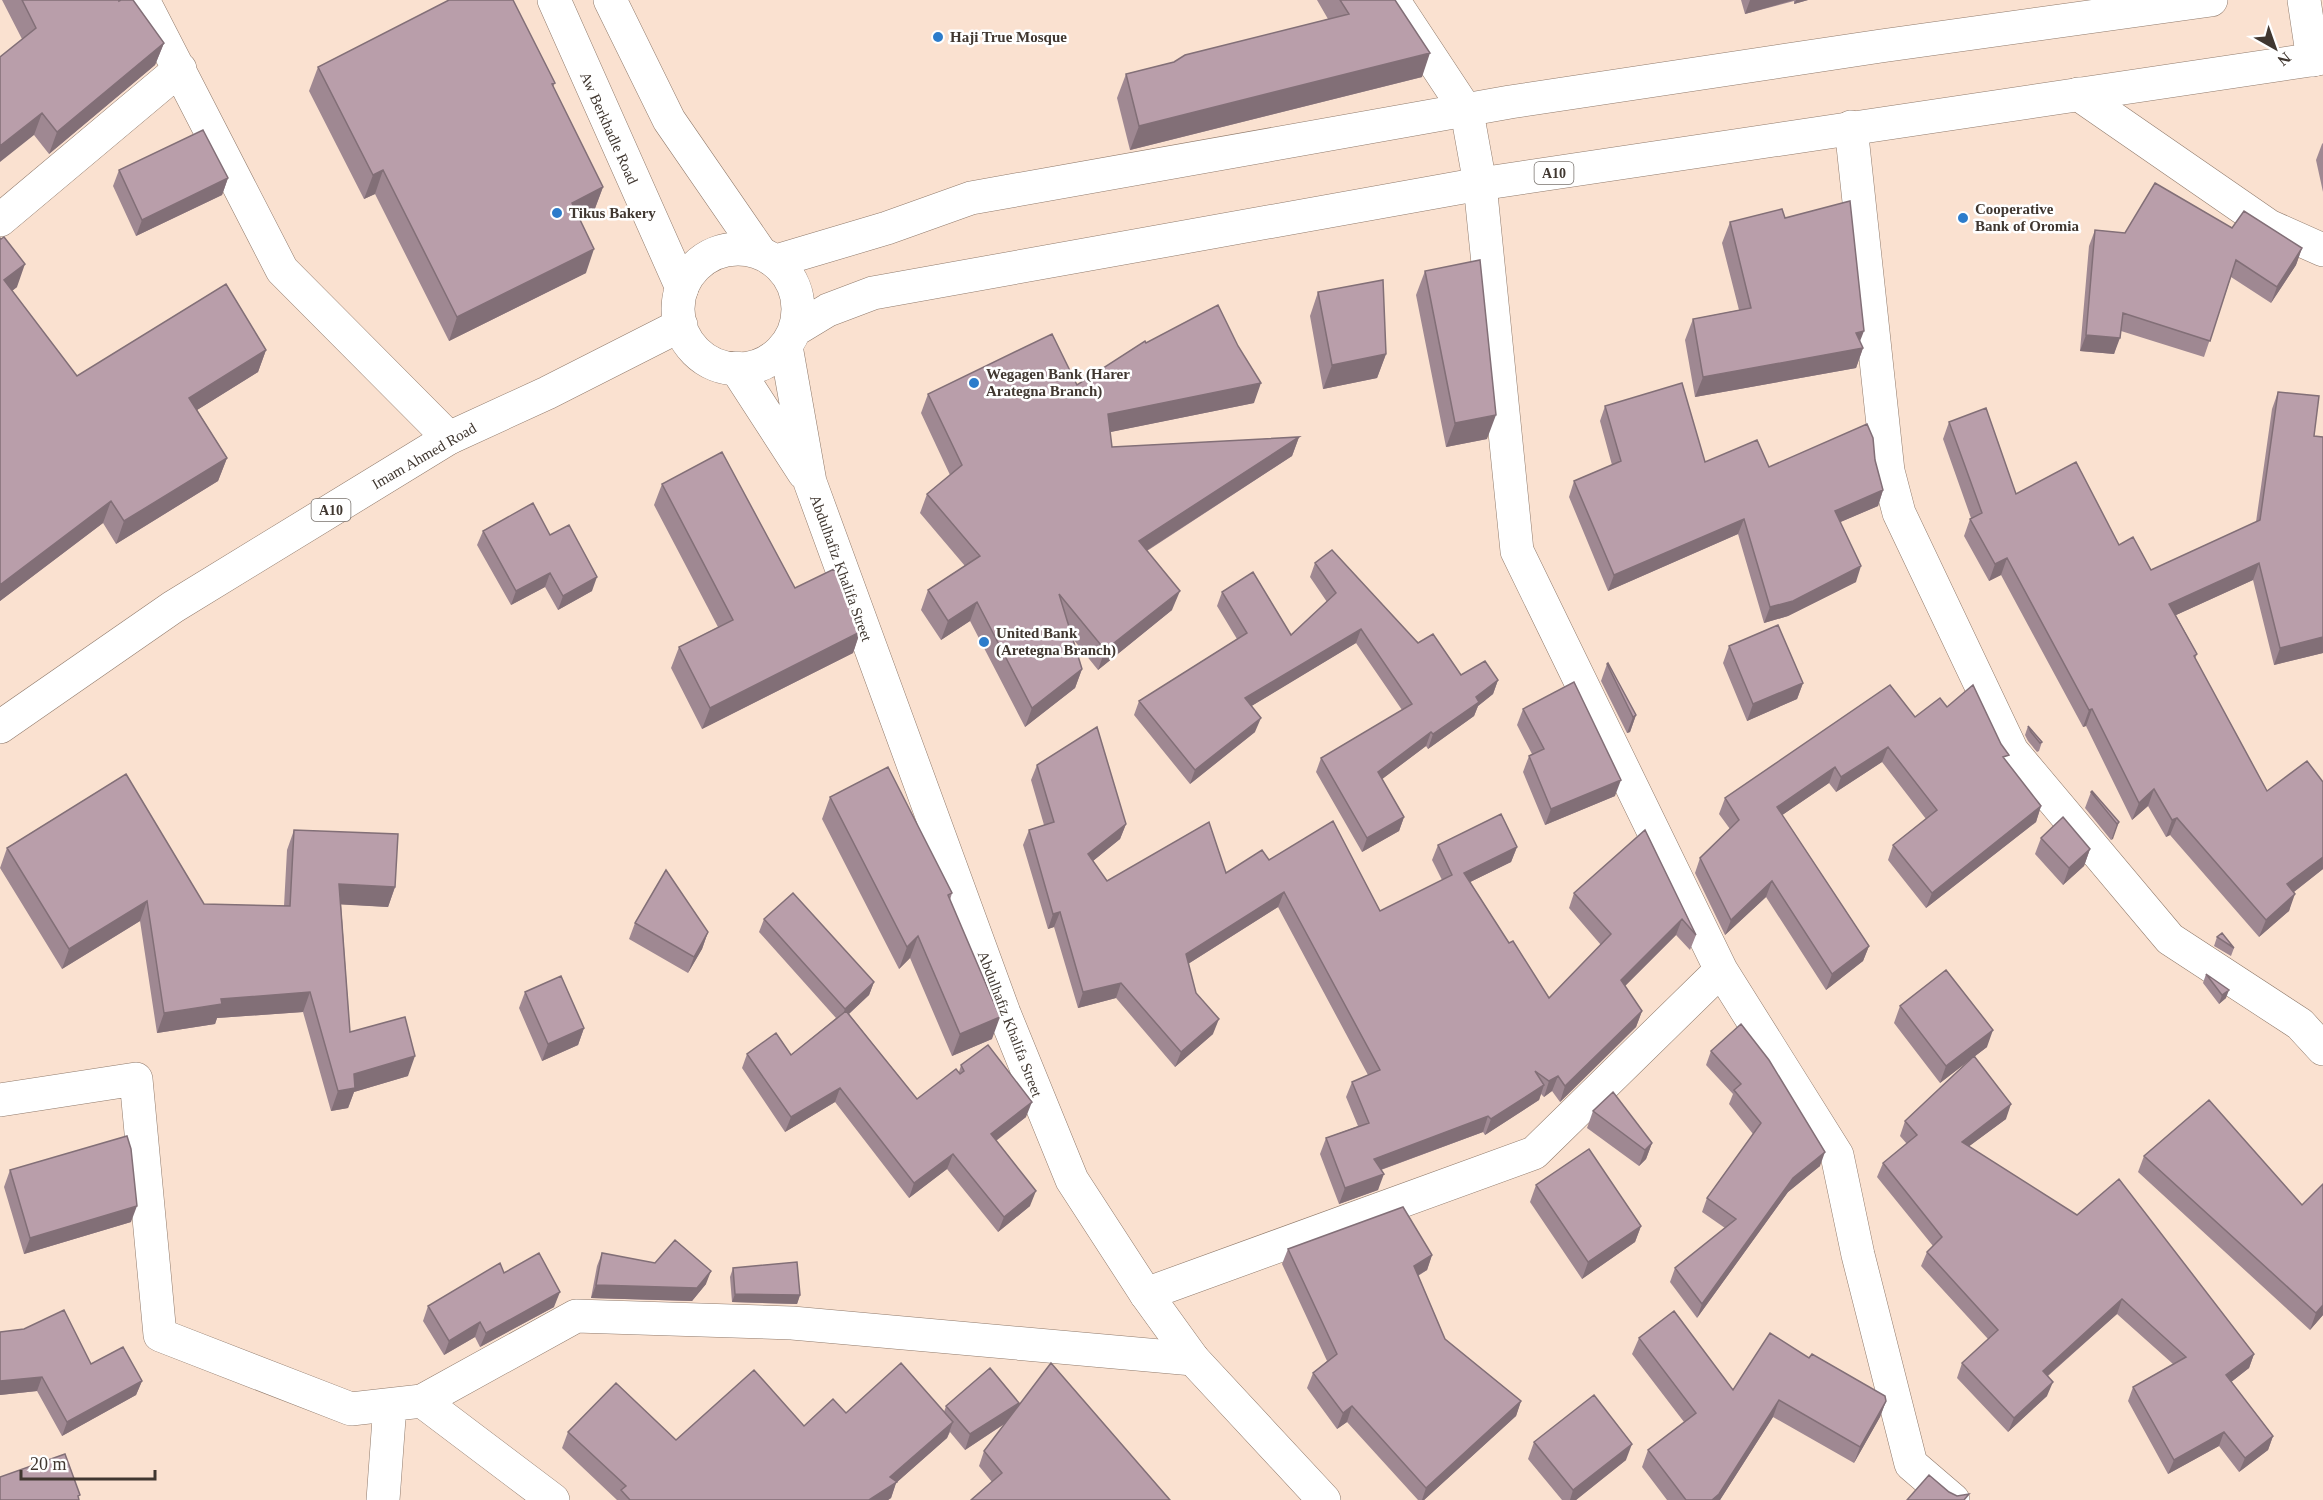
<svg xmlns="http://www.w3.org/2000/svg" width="2323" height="1500" viewBox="0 0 2323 1500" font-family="Georgia,serif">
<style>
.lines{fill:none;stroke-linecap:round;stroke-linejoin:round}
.street-casing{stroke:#907a6b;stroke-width:34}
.secondary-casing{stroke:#907a6b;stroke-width:34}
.highway-casing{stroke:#907a6b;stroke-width:34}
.street{stroke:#fff;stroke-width:33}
.secondary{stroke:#fff;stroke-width:33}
.highway{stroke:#fff;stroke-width:33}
.wall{fill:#9f8892}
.shaded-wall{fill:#826f77}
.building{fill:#b99eaa;stroke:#826f77;stroke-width:1.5}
.poi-dot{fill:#2c7ccb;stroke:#fff;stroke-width:2}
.labels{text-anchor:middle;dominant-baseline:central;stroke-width:5;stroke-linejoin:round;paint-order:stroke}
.shield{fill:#fff;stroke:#79736e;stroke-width:1.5}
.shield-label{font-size:14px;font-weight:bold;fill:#403730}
.poi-label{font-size:15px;font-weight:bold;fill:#403730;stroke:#fff;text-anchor:start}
.street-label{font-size:15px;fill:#403730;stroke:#fff}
</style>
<rect width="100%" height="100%" fill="#fae1d0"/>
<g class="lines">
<defs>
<path id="street" d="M143 0 282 270 449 438
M1393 0 1467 112 1480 184 1517 551 1721 970 1837 1155 1858 1255 1911 1464 1953 1500
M2304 0 2313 60
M2078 94 2269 226 2323 250
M1851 127 1888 471 1899 513 2012 751 2170 939 2300 1024 2323 1049
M0 220 180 69
M0 1100 136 1079 160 1335 351 1409 422 1401 576 1316 792 1323 1193 1359
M1146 1294 1534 1153 1721 970
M422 1401 553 1500
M383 1500 390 1405"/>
<path id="secondary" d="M554 0 682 288
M610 0 669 120 760 252
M786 346 810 482 1004 1013 1072 1180 1146 1294 1193 1359 1324 1500
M736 368 804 473"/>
<path id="highway" d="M678 309a60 60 0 1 1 120 0a60 60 0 1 1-120 0Z
M776 261 887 228 971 198 1510 102 1881 46 2211 0
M795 330 828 310 873 293 1480 184 2323 58
M0 727 173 607 449 438 547 393 681 325"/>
</defs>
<use href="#street" class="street-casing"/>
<use href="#secondary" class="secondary-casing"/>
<use href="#highway" class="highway-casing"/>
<use href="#street" class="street"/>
<use href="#secondary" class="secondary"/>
<use href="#highway" class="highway"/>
</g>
<path class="wall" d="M2 0H119L164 43 155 65 49 154 34 135 22 39Z
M1317 0H1395L1422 77 1130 150 1117 98 1126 74 1174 62 1328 19Z
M1741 0H1808L1794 4V1L1745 14Z
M318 67 555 83 553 87 603 187 594 211 580 219 586 273 449 341 375 194 364 199 309 91Z
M2323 143V192L2316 160 2322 144Z
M119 170 228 178 222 195 136 236 113 186Z
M1785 218 1863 348 1856 368 1695 397 1685 340 1693 319 1739 310 1722 243 1730 222Z
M2232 228 2302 248 2296 265 2271 303 2231 277 2204 357 2121 331 2114 354 2080 351 2089 246 2095 230 2125 233Z
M0 238 17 287 12 291 77 376 266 350 258 372 197 410 227 458 218 481 116 544 103 523 0 601Z
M1425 271 1487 439 1446 447 1416 295Z
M1318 292 1386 354 1377 378 1323 389 1310 316Z
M1146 343 1254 403 1110 432 1112 447 1299 437 1292 456 1147 551 1172 610 1098 670 1073 639 1082 669 1075 688 1025 727 970 621 941 640 921 610 928 590 965 566 920 513 927 494 950 475 921 413 928 394 1077 385Z
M2278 392 2314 436 2323 653 2274 665 2253 580 2176 615 2197 654 2195 659 2267 791 2323 782V869L2294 892 2289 911 2259 937 2170 835 2166 837 2148 806 2132 820 2086 726 2083 727 2001 575 1989 581 1964 536 1970 519 1971 518 1943 439 1949 422 2016 494 2119 545 2151 570 2256 522 2272 409Z
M1605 406 1705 462 1769 467 1875 460 1883 490 1878 506 1840 522 1856 582 1788 616 1764 623 1738 534 1608 591 1569 497 1574 481 1612 465 1600 421Z
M662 484 795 588 860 632 853 653 702 729 671 668 679 647 718 627 654 505Z
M483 531 550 535 592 591 558 610 545 587 511 605 477 545Z
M1315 563 1461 675 1498 680 1493 694 1478 706 1474 716 1428 749 1426 746 1382 779 1404 817 1399 831 1362 852 1316 772 1321 758 1402 710 1356 643 1251 706 1255 732 1190 784 1134 715 1139 701 1237 639 1217 606 1222 592 1291 635 1327 602 1310 577Z
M1729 646 1803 683 1797 699 1747 721 1723 663Z
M1607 664 1636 715 1630 732 1627 733 1601 681Z
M1947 707 2006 761 2041 806 2036 822 1926 908 1888 860 1893 845 1926 819 1882 762 1836 792 1829 783 1782 815 1869 946 1863 961 1826 990 1766 897 1725 935 1695 873 1700 858 1730 829 1719 814 1725 798 1915 717Z
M1523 709 1615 796 1545 825 1523 772 1529 756 1532 754 1517 725Z
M2028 726 2042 742 2039 751 2037 752 2028 741 2025 735Z
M1037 765 1126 824 1120 839 1093 861 1107 881 1226 873 1269 860 1380 911 1442 880 1432 860 1438 845 1517 847 1511 862 1470 882 1509 943 1549 998 1601 945 1569 908 1574 893 1645 830 1696 935 1690 950 1676 935 1625 986 1642 1011 1636 1027 1560 1102 1552 1091 1544 1097 1541 1094 1539 1100 1485 1135 1483 1132 1381 1170 1378 1190 1339 1204 1320 1154 1326 1138 1358 1126 1346 1097 1352 1082 1368 1075 1278 907 1188 964 1196 993 1213 1034 1175 1067 1116 998 1078 1008 1054 927 1048 929 1023 845 1029 830 1044 825 1031 780Z
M2091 792 2119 822 2111 840 2085 808Z
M830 797 952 893 950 900 992 1039 952 1056 910 958 899 969 822 819Z
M294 830 395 887 388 907 341 904 350 1032 408 1076 354 1092 348 1108 331 1111 303 1012 217 1018 215 1024 157 1033 140 921 62 969 0 868 7 848 204 904 284 906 287 850Z
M2041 838 2090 849 2084 866 2063 885 2035 854Z
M764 919 874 982 869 995 849 1014 917 1099 959 1072 961 1065 1026 1117 996 1141 1030 1206 998 1232 947 1169 909 1198 835 1102 785 1132 742 1068 747 1054 791 1055 836 1018 759 932Z
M635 923 708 932 702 949 688 973 629 939Z
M2217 937 2234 948 2231 956 2214 946Z
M2206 974 2226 998 2219 1004 2203 983Z
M525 992 584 1028 578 1045 542 1061 519 1008Z
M1900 1006 1987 1047 1975 1056 2006 1119 1969 1146 2254 1354 2249 1368 2231 1382 2273 1436 2268 1450 2239 1472 2219 1446 2168 1474 2128 1401 2133 1387 2173 1364 2117 1314 2048 1376 2047 1396 2008 1432 1957 1378 1962 1363 1988 1339 1921 1266 1927 1252 1933 1246 1877 1177 1883 1163 1907 1144 1900 1136 1905 1121 1973 1057 1940 1083 1894 1023Z
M1711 1051 1820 1166 1788 1192 1697 1318 1670 1282 1675 1268 1725 1228 1702 1212 1707 1198 1753 1134 1729 1104 1733 1094 1706 1065Z
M1593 1111 1652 1143 1646 1159 1639 1166 1587 1128Z
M2144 1156 2302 1205 2323 1184V1315L2310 1330 2138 1172Z
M10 1170 131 1222 24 1254 4 1187Z
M1536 1185 1641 1226 1635 1242 1582 1279 1530 1202Z
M1288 1249 1432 1255 1427 1270 1418 1276 1445 1339 1521 1401 1516 1416 1424 1500H1418L1347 1422 1337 1429 1307 1388 1313 1373 1327 1361 1282 1264Z
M602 1253 706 1284 692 1301 591 1298 597 1266Z
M733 1268 800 1295 797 1304 732 1302 730 1277Z
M504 1273 554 1307 480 1347 475 1337 444 1355 423 1321 428 1306Z
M0 1332 91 1364 142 1381 136 1395 62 1436 37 1391 0 1395Z
M1639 1338 1733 1390 1809 1358 1886 1401 1880 1417 1854 1463 1773 1417 1720 1500H1667L1642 1467 1648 1450 1684 1422 1632 1354Z
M946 1406 1017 1408 1170 1500 992 1482 979 1466 984 1451 1006 1423 965 1450 950 1432 947 1438 896 1483 891 1498 888 1500H617L562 1448 568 1432 676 1440 804 1426 846 1413 944 1412Z
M1534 1442 1626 1460 1576 1500H1562L1528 1459Z"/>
<path class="shaded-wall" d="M1750 0H1794L1745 14Z
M1796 0H1808L1794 4Z
M164 43 155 65 49 154 57 132Z
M1430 53 1422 77 1130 150 1139 126Z
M42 113 34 135 0 162V146Z
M383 170 375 194 364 199 373 175Z
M228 178 222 195 136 236 142 220Z
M603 187 594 211 563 227 572 203Z
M2302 248 2296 265 2271 303 2277 287Z
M594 249 586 273 449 341 457 317Z
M25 264 17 287 0 300 4 280Z
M1864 331 1857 349 1863 348 1856 368 1695 397 1703 377Z
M2086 335 2120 338 2114 354 2080 351Z
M266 350 258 372 181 420 189 398Z
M1386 354 1377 378 1323 389 1332 365Z
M1261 383 1254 403 1101 434 1108 414Z
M1496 415 1487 439 1446 447 1455 423Z
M1299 437 1292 456 1132 560 1139 541Z
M227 458 218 481 116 544 124 521Z
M1883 490 1878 506 1829 527 1835 511Z
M111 501 103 523 0 601V585Z
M1744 519 1738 534 1608 591 1614 575Z
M2007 558 2001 575 1989 581 1995 564Z
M2259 563 2253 580 2163 621 2169 604Z
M1861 566 1856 582 1788 616 1764 623 1770 607Z
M550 573 545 587 511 605 516 591Z
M597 577 592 591 558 610 563 596Z
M1180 591 1172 610 1098 670 1105 650Z
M977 602 970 621 941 640 948 621Z
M1361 629 1356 643 1240 713 1245 698Z
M860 632 853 653 702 729 710 708Z
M2323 637V653L2274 665 2280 648Z
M1082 669 1075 688 1025 727 1032 708Z
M1498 680 1493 694 1478 706 1474 716 1428 749 1433 734 1476 697Z
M1803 683 1797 699 1747 721 1753 704Z
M2092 709 2086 726 2083 727 2089 710Z
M1636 715 1630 732 1627 733 1633 717Z
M1261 718 1255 732 1190 784 1195 770Z
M1431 732 1426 746 1373 786 1378 772Z
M1888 747 1882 762 1836 792 1841 777Z
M1835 767 1829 783 1772 822 1777 807Z
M1621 780 1615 796 1545 825 1551 809Z
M2154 789 2148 806 2132 820 2139 803Z
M2041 806 2036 822 1926 908 1932 893Z
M1404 817 1399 831 1362 852 1367 838Z
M2177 818 2170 835 2166 837 2172 820Z
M2119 822 2113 839 2111 840 2117 824Z
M1126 824 1120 839 1083 869 1088 854Z
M1517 847 1511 862 1458 888 1464 873Z
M2090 849 2084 866 2063 885 2069 868Z
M2323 857V869L2281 902 2287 884Z
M1772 881 1766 897 1725 935 1731 920Z
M339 884 395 887 388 907 332 904Z
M1284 892 1278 907 1180 969 1186 954Z
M2295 894 2289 911 2259 937 2266 920Z
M147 901 140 921 62 969 69 949Z
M1060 912 1054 927 1048 929 1053 914Z
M1682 919 1676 935 1615 996 1621 980Z
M708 932 702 949 688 973 694 957Z
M918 936 910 958 899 969 907 947Z
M1869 946 1863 961 1826 990 1832 974Z
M874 982 869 995 840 1022 845 1009Z
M1121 983 1116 998 1078 1008 1083 992Z
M2229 990 2226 998 2219 1004 2222 995Z
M310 992 303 1012 217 1018 215 1024 157 1033 164 1013 221 999Z
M1642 1011 1636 1027 1560 1102 1565 1086Z
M1000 1017 992 1039 952 1056 960 1034Z
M1219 1019 1213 1034 1175 1067 1181 1052Z
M584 1028 578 1045 542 1061 548 1044Z
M1993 1030 1987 1047 1940 1083 1946 1066Z
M415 1056 408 1076 354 1092 348 1108 331 1111 338 1091 354 1074Z
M1558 1076 1552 1091 1544 1097 1549 1081Z
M1544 1085 1539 1100 1485 1135 1491 1119Z
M840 1088 835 1102 785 1132 791 1117Z
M1032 1102 1026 1117 985 1149 991 1134Z
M2011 1104 2006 1119 1956 1156 1962 1142Z
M1488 1116 1483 1132 1369 1174 1374 1159Z
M1652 1143 1646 1159 1639 1166 1645 1150Z
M1825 1152 1820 1166 1788 1192 1697 1318 1702 1304 1793 1178Z
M953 1154 947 1169 909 1198 914 1183Z
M1384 1174 1378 1190 1339 1204 1345 1188Z
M1036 1191 1030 1206 998 1232 1004 1217Z
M137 1206 131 1222 24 1254 30 1238Z
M1641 1226 1635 1242 1582 1279 1588 1262Z
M1432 1255 1427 1270 1408 1281 1414 1266Z
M711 1271 706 1284 692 1301 591 1298 596 1285Z
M560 1292 554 1307 480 1347 486 1333Z
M735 1294 800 1295 797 1304 732 1302Z
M2122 1299 2117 1314 2037 1385 2043 1371Z
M2323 1305V1315L2310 1330 2316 1313Z
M480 1322 475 1337 444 1355 449 1341Z
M2254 1354 2249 1368 2221 1390 2226 1375Z
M42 1377 37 1391 0 1395V1381Z
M142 1381 136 1395 62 1436 67 1422Z
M2053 1382 2047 1396 2008 1432 2014 1418Z
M1779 1400 1773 1417 1720 1500H1712Z
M1521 1401 1516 1416 1424 1500H1422L1426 1488Z
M1886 1401 1880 1417 1854 1463 1860 1447Z
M1019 1403 1013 1418 965 1450 970 1434Z
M1352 1406 1347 1422 1337 1429 1343 1413Z
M953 1422 947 1438 896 1483 891 1498 888 1500H869L890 1477Z
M2224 1432 2219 1446 2168 1474 2174 1460Z
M2273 1436 2268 1450 2239 1472 2245 1458Z
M1632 1444 1626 1460 1576 1500H1570L1573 1490Z"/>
<path class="building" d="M22 0H119V1L121 0H133L164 43 57 132 42 113 0 146V57L36 28Z
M449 0H513L555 83 552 84 603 187 572 203 594 249 457 317 383 170 373 175 318 67Z
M1340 0H1395L1430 53 1139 126 1126 74 1174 62 1185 55 1349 14Z
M203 130 228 178 142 220 119 170Z
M2155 183 2232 228 2244 211 2302 248 2277 287 2236 260 2210 341 2123 313 2120 338 2086 335 2095 230 2125 233Z
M1850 201 1864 331 1856 333 1863 348 1703 377 1693 319 1751 308 1730 222 1782 209 1785 218Z
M4 237 25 264 4 280 77 376 226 284 266 350 189 398 227 458 124 521 111 501 0 585V238L1 239Z
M1480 260 1496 415 1455 423 1425 271Z
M1383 280 1386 354 1332 365 1318 292Z
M1218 305 1238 346 1261 383 1108 414 1112 447 1299 437 1139 541 1180 591 1105 650 1059 594 1082 669 1032 708 977 602 948 621 928 590 980 556 927 494 962 465 928 394 1052 334 1077 385 1145 341 1146 343Z
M1682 383 1705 462 1757 440 1769 467 1867 424 1873 438 1875 460 1883 490 1835 511 1861 566 1793 601 1770 607 1744 519 1614 575 1574 481 1621 461 1605 406Z
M2278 392 2319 396 2314 436 2323 437V637L2280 648 2259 563 2169 604 2197 654 2194 656 2267 791 2307 761 2323 782V857L2287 884 2295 894 2266 920 2177 818 2172 820 2154 789 2139 803 2092 709 2089 710 2007 558 1995 564 1970 519 1982 513 1949 422 1986 408 2016 494 2076 462 2119 545 2133 537 2151 570 2260 520Z
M722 452 795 588 834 569 846 594 860 632 710 708 679 647 733 620 662 484Z
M533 503 550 535 569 525 597 577 563 596 550 573 516 591 483 531Z
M1332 550 1418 643 1433 634 1461 675 1485 661 1498 680 1476 697 1479 702 1433 734 1431 732 1378 772 1404 817 1367 838 1321 758 1412 704 1361 629 1245 698 1261 718 1195 770 1139 701 1247 633 1222 592 1253 572 1291 635 1336 593 1315 563Z
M1778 625 1803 683 1753 704 1729 646Z
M1608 663 1636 715 1633 717 1607 664Z
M1574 682 1621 780 1551 809 1529 756 1544 749 1523 709Z
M1890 685 1915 717 1940 698 1947 707 1973 685 2001 744 2009 755 2003 757 2041 806 1932 893 1893 845 1937 810 1888 747 1841 777 1835 767 1777 807 1869 946 1832 974 1772 881 1731 920 1700 858 1739 820 1725 798Z
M2028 726 2042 742 2040 743 2031 732Z
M1097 727 1126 824 1088 854 1107 881 1209 822 1226 873 1262 850 1269 860 1333 821 1380 911 1452 875 1438 845 1501 814 1517 847 1464 873 1509 943 1513 941 1549 998 1611 934 1574 893 1645 830 1696 935 1682 919 1621 980 1642 1011 1565 1086 1558 1076 1549 1081 1535 1071 1544 1085 1491 1119 1488 1116 1374 1159 1384 1174 1345 1188 1326 1138 1369 1123 1352 1082 1380 1070 1284 892 1186 954 1196 993 1219 1019 1181 1052 1121 983 1083 992 1060 912 1053 914 1029 830 1054 822 1037 765Z
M888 767 952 893 948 895 1000 1017 960 1034 918 936 907 947 830 797Z
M126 774 204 904 290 906 294 830 398 834 395 887 339 884 350 1032 405 1017 415 1056 354 1074 355 1088 338 1091 310 992 221 999 222 1004 164 1013 147 901 69 949 7 848Z
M2092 791 2119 822 2117 824 2091 792Z
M2063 817 2090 849 2069 868 2041 838Z
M666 870 708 932 694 957 635 923Z
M793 893 874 982 845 1009 764 919Z
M2222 933 2234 948 2217 937Z
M1946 970 1993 1030 1946 1066 1900 1006Z
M2206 974 2229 990 2222 995Z
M561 976 584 1028 548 1044 525 992Z
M846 1011 917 1099 956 1069 960 1074 964 1071 961 1065 988 1045 1032 1102 991 1134 1036 1191 1004 1217 953 1154 914 1183 840 1088 791 1117 747 1054 776 1033 791 1055Z
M1741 1024 1769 1060 1825 1152 1793 1178 1702 1304 1675 1268 1736 1219 1707 1198 1761 1123 1734 1090 1741 1084 1711 1051Z
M1974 1056 2011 1104 1962 1142 2077 1215 2119 1179 2254 1354 2226 1375 2273 1436 2245 1458 2224 1432 2174 1460 2133 1387 2186 1357 2122 1299 2043 1371 2053 1382 2014 1418 1962 1363 1998 1330 1927 1252 1942 1237 1883 1163 1917 1135 1905 1121Z
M1613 1092 1652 1143 1645 1150 1593 1111Z
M2209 1100 2302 1205 2323 1184V1305L2316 1313 2144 1156Z
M127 1136 131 1149 137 1206 30 1238 10 1170Z
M1589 1149 1641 1226 1588 1262 1536 1185Z
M1403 1207 1432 1255 1414 1266 1445 1339 1521 1401 1426 1488 1352 1406 1343 1413 1313 1373 1337 1354 1288 1249Z
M675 1240 711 1271 697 1288 596 1285 602 1253 655 1263Z
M539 1253 560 1292 486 1333 480 1322 449 1341 428 1306 500 1263 504 1273Z
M797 1262 800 1295 735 1294 733 1268Z
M64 1310 91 1364 123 1347 142 1381 67 1422 42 1377 0 1381V1332L24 1329Z
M1674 1311 1733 1390 1770 1333 1809 1358 1812 1354 1885 1396 1886 1401 1860 1447 1779 1400 1719 1494 1712 1500H1686L1648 1450 1696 1413 1639 1338Z
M901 1363 953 1422 890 1477 897 1482 869 1500H630L621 1490 626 1486 568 1432 616 1383 676 1440 754 1370 804 1426 833 1399 846 1413Z
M1051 1363 1170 1500H971L1002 1473 984 1451Z
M990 1368 1019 1403 970 1434 946 1406Z
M1594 1395 1632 1444 1573 1490 1534 1442Z
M65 1454 80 1495 78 1496 79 1500H0V1477Z
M1929 1475 1949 1492 1957 1496 1969 1494 1964 1500H1907Z"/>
<g class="poi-dot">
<circle cx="938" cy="37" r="6"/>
<circle cx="557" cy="213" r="6"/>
<circle cx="1963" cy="218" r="6"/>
<circle cx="974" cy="383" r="6"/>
<circle cx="984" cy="642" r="6"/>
</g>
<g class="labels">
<g class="shield">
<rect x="1534.5" y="162" width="39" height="22" rx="4.5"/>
<rect x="311.5" y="499" width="39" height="22" rx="4.5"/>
</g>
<g class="shield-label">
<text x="1554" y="173">A10</text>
<text x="331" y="510">A10</text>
</g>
<g class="poi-label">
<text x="950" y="37">Haji True Mosque</text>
<text x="1975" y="209">Cooperative<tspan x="1975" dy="17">Bank of Oromia</tspan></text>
<text x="569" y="213">Tikus Bakery</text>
<text x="986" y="374">Wegagen Bank (Harer<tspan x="986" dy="17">Arategna Branch)</tspan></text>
<text x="996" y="633">United Bank<tspan x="996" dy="17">(Aretegna Branch)</tspan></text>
</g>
<g class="street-label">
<text transform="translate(609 128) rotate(66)">Aw Berkhadle Road</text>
<text transform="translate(424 456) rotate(-30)">Imam Ahmed Road</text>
<text transform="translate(841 568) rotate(70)">Abdulhafiz Khalifa Street</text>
<text transform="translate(1010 1024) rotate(69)">Abdulhafiz Khalifa Street</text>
</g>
</g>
<g transform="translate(2275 48) rotate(140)" stroke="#ffffff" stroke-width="4.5" paint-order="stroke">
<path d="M0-4.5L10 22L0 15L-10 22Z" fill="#403730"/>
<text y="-9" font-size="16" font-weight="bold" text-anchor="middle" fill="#403730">N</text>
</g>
<path d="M21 1470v9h134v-9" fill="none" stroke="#403730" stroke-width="3"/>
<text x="30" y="1470" font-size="18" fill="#403730" stroke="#ffffff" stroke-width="4.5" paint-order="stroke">20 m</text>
</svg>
